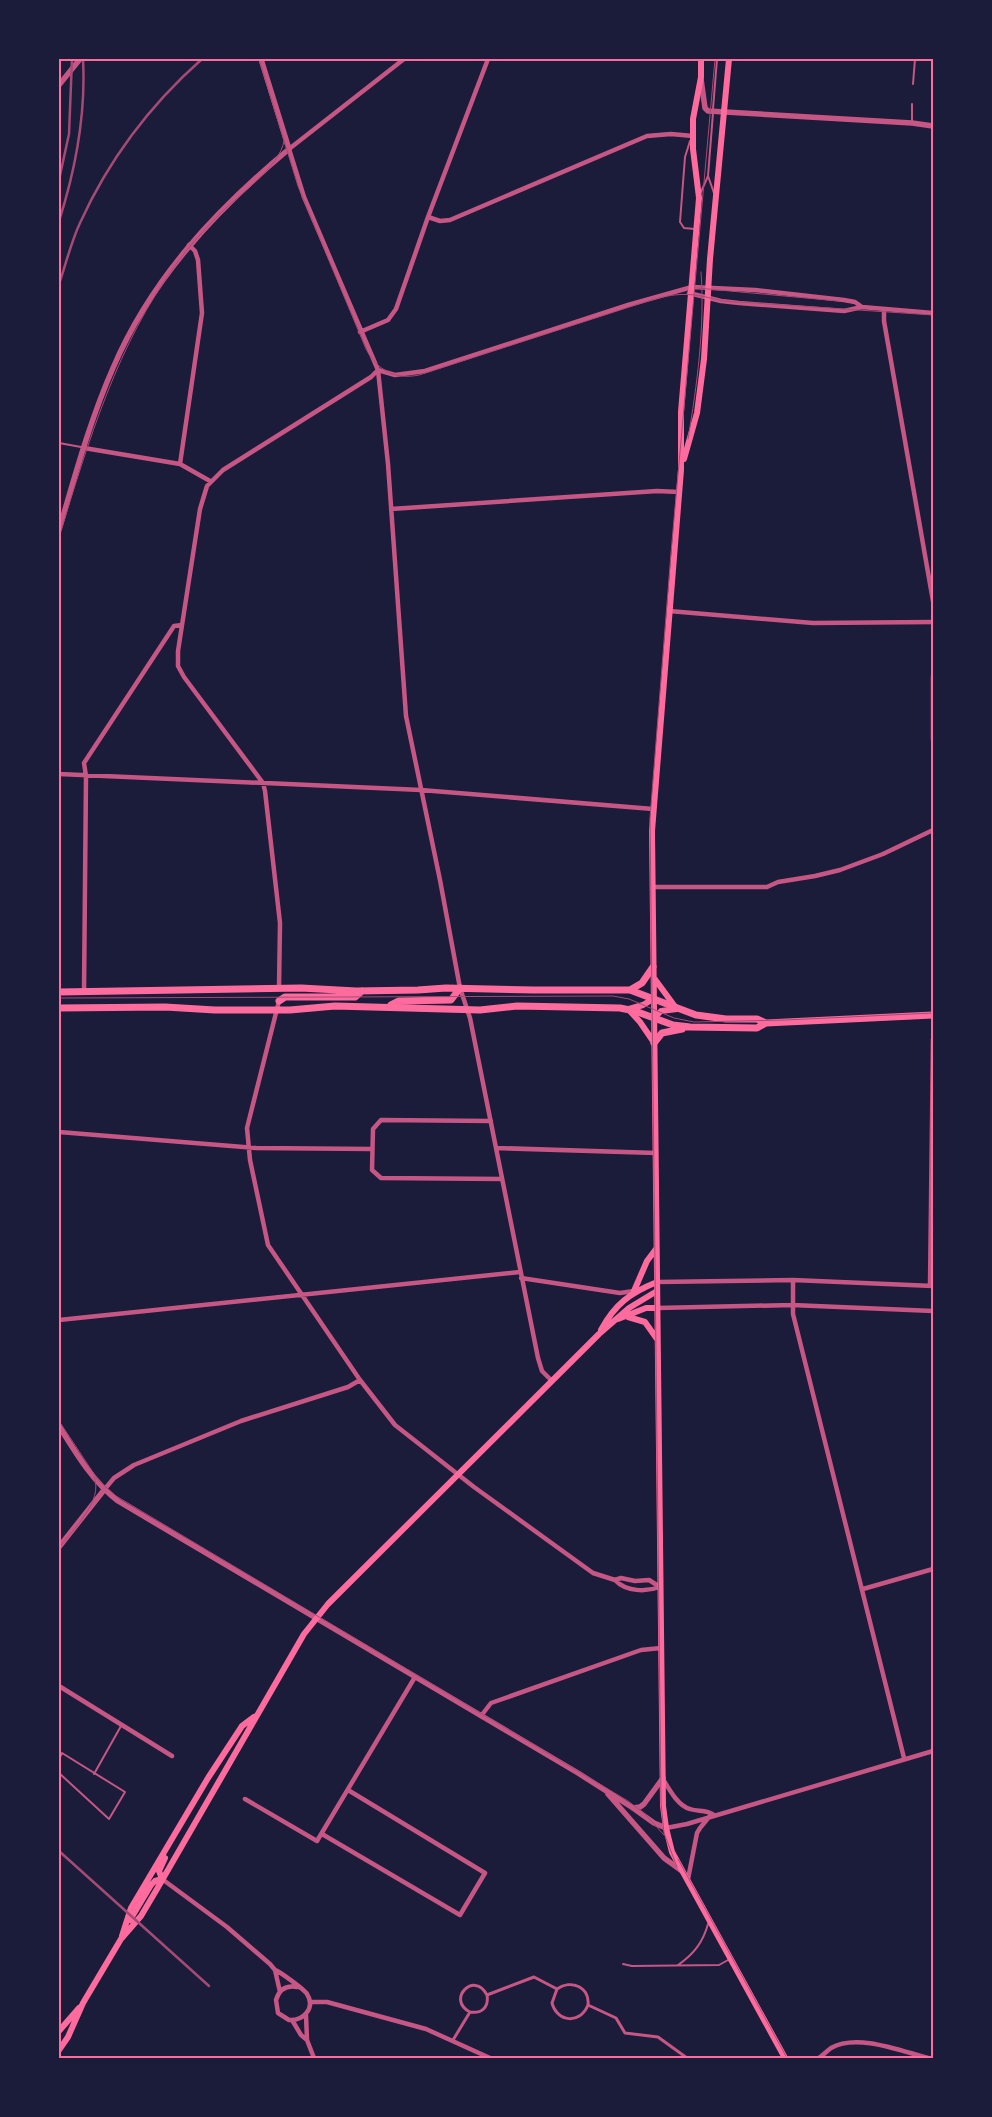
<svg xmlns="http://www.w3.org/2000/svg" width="992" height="2117" viewBox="0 0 992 2117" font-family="'Source Serif 4',serif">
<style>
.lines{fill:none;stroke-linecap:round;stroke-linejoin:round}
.service{stroke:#c65784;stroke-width:2}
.pedestrian{stroke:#c65784;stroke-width:3}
.minor{stroke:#c65784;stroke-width:4.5}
.tertiary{stroke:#c65784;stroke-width:5.5}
.secondary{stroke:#ff6b9d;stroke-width:6}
.primary{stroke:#ff6b9d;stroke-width:7}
.tram{stroke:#a44b75;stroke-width:1}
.rail{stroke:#a44b75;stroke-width:2.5}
.neatline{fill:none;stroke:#ff6b9d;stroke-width:2}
</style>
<rect width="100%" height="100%" fill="#1b1b3a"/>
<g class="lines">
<path class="service" d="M913 84 915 59
M713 109 717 59
M912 121V104
M690 141 685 157 680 222 684 228 695 229
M708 176 714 193
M701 192 708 176 713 113
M59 443 81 447
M59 1759 62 1753 125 1792 109 1819 59 1773
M94 1774 121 1726
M623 1964 632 1966 719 1965 728 1960
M678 1965C694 1954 703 1942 708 1924"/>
<path class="pedestrian" d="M557 1989 552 2003C557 2022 580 2025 588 2005
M470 2012C446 2000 474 1970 487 1995
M453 2040 470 2012C482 2014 489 2007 487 1995L534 1977 557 1989C571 1979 590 1987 588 2005L616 2018 625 2033 658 2037 687 2058"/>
<path class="minor" d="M404 59 289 149 304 197 378 370 388 464 406 716 440 880 460 988 470 1018 538 1358 542 1371 552 1381
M428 217 440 221 450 220 647 136 671 134 693 136
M689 293 721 301 739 303 844 311 862 307 933 313
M884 309V321L933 601
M360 332 388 320 396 309 428 217 488 59
M378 370 395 375 425 371 628 305 692 287 755 290 844 300 855 302 862 307
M84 448 180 464 210 481
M180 464 202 313 198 260 195 251 189 245
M391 509 657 491 679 492
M669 611 813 623 933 622
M933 676V740
M59 774 421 790 653 809
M652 887H767L778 882 815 876 840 870 883 854 933 830
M279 988 280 923 265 791 263 783 184 677 178 666V651L200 509 207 486 223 470 371 377 378 370
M84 992 86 776 84 763 174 626 182 625
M279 1001 247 1128 250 1160 268 1245 360 1380 395 1425 474 1487 593 1573 615 1580 621 1578 635 1581 649 1580 660 1587
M491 1121 381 1120 373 1129 372 1170 381 1178 502 1179
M59 1132 256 1148 372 1149
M496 1148 656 1153
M521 1278 620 1293 634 1291
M793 1280V1314L904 1758
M657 1282 793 1280 933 1286
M930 1285 933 1039
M657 1308 792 1305 933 1311
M59 1320 520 1272
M104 1490 114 1478 134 1465 241 1421 348 1387 360 1380
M615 1580C626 1592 646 1592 660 1587
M863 1589 933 1569
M59 1686 172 1756
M481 1716 491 1703 641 1650 661 1648
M663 1779C669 1789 678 1806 690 1809 698 1812 706 1809 714 1815
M245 1799 317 1841 415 1677
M666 1828 687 1824 933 1751
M322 1834 460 1915 485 1873 348 1790
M162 1879 227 1927 270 1964 275 1970 280 1992
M688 1879 697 1833 700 1828 709 1817
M275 1970C279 1971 305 1990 307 1994 316 2008 303 2021 289 2020L278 2013 276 2000C279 1990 286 1985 297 1987
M310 2002H327L426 2029 490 2058
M306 2015 307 2040 314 2058
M292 2020 301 2035 307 2040
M819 2058C823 2055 827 2051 831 2048 857 2033 901 2051 928 2058"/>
<path class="tertiary" d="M701 79 705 108 708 111 912 123 933 126
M59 85 80 59
M59 530C75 476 90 420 113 368 151 279 215 211 289 149L261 59
M59 1426C76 1453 92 1481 118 1501L578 1773 633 1808 654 1823 666 1828
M59 1547 104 1490
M608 1794 664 1858 682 1871
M633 1808 640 1807 644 1804 663 1778"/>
<path class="secondary" d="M701 59V77L693 119V149L699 198 681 412V470L652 831 663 1806 666 1828 672 1852 785 2058
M684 459 697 413 704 359 710 259 729 59
M654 978 676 1008
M629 1009 643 1005 653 999
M629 1010 640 1022 653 1041
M654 1018 661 1011 677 1009
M634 1291 647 1261 656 1249
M628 1317 645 1322 657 1339
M618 1319 646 1308H657
M601 1330C615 1304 630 1293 657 1282
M162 1879 159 1871 165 1858
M130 1920 151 1885 155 1881 162 1879
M122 1936 131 1908 208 1778 242 1726 254 1717
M59 2031 79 2008
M59 2050 68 2037 83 2003 121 1939 141 1916 157 1889 304 1634 328 1604 599 1334 629 1308 657 1291"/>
<path class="primary" d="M630 990 642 983 653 967
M59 992 301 988 356 991 418 990 446 988 534 990H630L696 1015 726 1019H757L766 1023
M279 1001 285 997H355L362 991
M391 1005 399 1001 451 1000 460 988
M59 1008 165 1007 215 1010H290L335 1006 480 1010 517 1006 620 1008 635 1011 673 1025 690 1027 757 1028 766 1023 933 1015
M654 1043 662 1033 682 1029"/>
<path class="tram" d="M259 59 298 186 366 349C377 370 395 380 419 375L651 300C683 291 693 294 724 301L933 315
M697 288 839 301
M688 439C697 385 705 327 701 272
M59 537C89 440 117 344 177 263 190 245 205 229 220 214 239 194 280 167 284 141
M59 998 613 996 629 999 674 1018 694 1022 786 1020 933 1013
M59 1421 98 1480 116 1496 628 1801 645 1814 664 1835
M59 1548C73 1529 104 1501 94 1477
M678 1859 787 2058
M677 1867 664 1833 661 1803 650 818 671 553 715 59"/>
<path class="rail" d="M59 180 69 134 72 59
M59 221C76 168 86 115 83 59
M59 284C66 264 71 242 80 223 109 159 150 105 202 59
M59 1851 209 1986"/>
</g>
<rect width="992" height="2117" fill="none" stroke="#1b1b3a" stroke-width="120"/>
<rect x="60" y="60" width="872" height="1997" class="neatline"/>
</svg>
